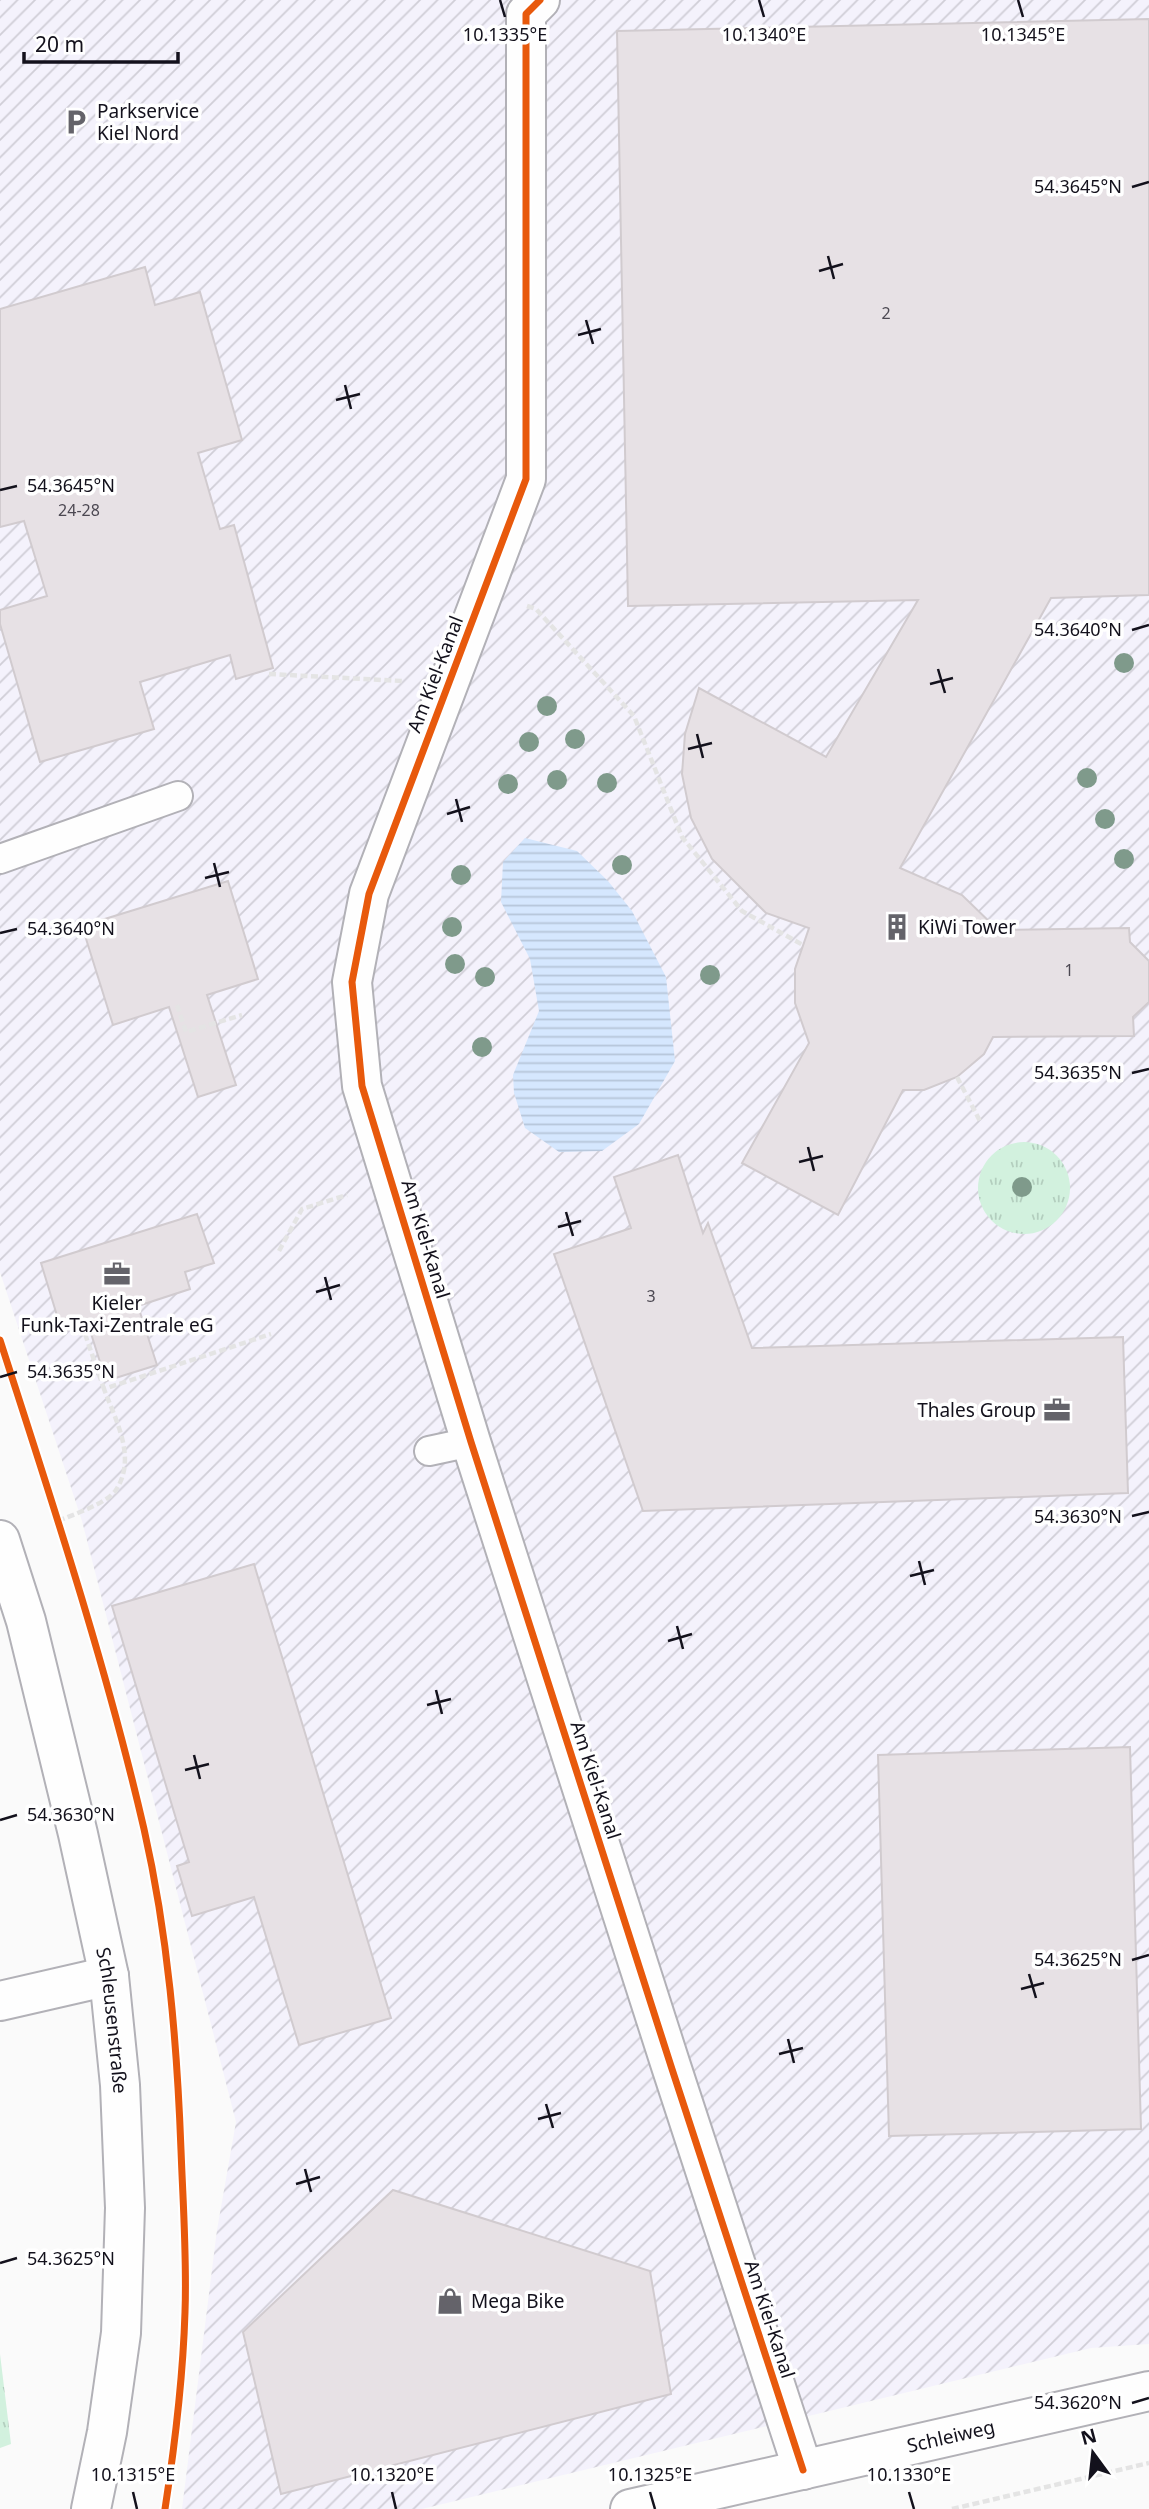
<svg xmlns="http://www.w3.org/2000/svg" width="1149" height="2509" viewBox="0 0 1149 2509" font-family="'Noto Sans',sans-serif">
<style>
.industrial{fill:url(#industrial-furrows)}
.grass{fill:url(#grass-tufts)}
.water{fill:url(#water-rules)}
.building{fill:#e7e1e5;stroke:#d1cbcf;stroke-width:2}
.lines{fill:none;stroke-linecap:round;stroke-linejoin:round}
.service-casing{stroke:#b2b1b7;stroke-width:32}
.minor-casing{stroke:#b2b1b7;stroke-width:42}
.tertiary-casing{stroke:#b2b1b7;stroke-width:42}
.path{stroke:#e4e4e4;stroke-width:4.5;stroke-dasharray:7 3.5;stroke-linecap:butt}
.service{stroke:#fefefe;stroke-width:28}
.minor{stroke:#fefefe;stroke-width:38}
.tertiary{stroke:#fefefe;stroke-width:38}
.cycleway-casing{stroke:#fff;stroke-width:11}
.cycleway{stroke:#e8590c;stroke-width:7}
.tree{fill:#7f9a8b}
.ticks{fill:none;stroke:#13111c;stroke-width:2.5}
.labels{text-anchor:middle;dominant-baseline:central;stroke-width:7;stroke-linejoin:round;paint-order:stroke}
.number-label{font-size:16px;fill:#4c4852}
.poi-label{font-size:19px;fill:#13111c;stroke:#fff;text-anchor:start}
.street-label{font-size:19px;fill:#13111c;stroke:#fff}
.ticks-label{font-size:18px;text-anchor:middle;fill:#13111c;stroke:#fff;stroke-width:7;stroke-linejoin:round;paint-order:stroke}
</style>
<defs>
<pattern id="industrial-furrows" width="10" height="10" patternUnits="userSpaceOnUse" patternTransform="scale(1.75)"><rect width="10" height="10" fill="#f4f2fc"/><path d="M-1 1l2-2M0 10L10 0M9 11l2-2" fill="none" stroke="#d0ced7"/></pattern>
<pattern id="grass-tufts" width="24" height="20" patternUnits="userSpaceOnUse" patternTransform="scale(1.75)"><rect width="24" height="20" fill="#d2f1de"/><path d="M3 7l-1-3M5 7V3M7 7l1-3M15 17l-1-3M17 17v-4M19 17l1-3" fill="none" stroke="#b3cebe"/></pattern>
<pattern id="water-rules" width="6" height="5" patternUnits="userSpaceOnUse" patternTransform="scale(1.75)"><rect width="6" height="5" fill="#d5e7fe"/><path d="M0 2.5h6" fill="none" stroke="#b6c5d9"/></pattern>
</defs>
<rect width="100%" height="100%" fill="#fafafa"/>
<path class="industrial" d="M0 0H1149V2344L1091 2348 422 2509H182L217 2230 236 2122 82 1521 0 1272Z"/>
<path class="grass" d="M978 1188a46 46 0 1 1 92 0a46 46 0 1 1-92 0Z
M0 2354 11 2444 0 2448Z"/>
<path class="water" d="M525 838 577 851 608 881 632 911 666 977 675 1061 639 1124 602 1151 559 1152 525 1128 514 1093 513 1075 539 1011 530 959 501 902 503 862Z"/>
<path class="building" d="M1149 19V595L1051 598 900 868 962 895 998 930 1129 928 1130 942 1149 961V1002L1133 1017 1134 1036 993 1037 984 1054 957 1077 924 1090H903L838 1215 742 1163 809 1043 795 1003V969L809 928 766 913 712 859 691 818 682 774 685 734 699 688 826 757 918 600 628 606 617 31Z
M145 267 155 305 200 292 242 440 198 453 220 529 234 525 273 668 236 679 230 655 140 682 154 729 40 762 0 624V610L47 596 24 521 0 527V309Z
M228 881 258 979 207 995 236 1085 198 1097 169 1007 113 1025 82 926Z
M678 1155 703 1233 708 1223 752 1348 1123 1337 1128 1493 643 1511 554 1254 631 1228 614 1177Z
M197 1214 214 1263 185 1272 190 1289 138 1306 157 1365 106 1381 88 1324 62 1332 41 1263Z
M254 1564 391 2018 299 2045 254 1897 192 1916 177 1866 189 1862 112 1606Z
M1130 1747 1141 2129 889 2136 878 1755Z
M393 2190 650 2271 671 2394 281 2494 243 2332Z"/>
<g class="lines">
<defs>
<path id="service" d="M0 859 178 796
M429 1451 471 1442"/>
<g id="minor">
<path d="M540 0 526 14V479L369 894 352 982 362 1086 471 1442 671 2066 803 2470"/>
<path d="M0 2001 109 1976"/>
<path id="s1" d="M630 2509 1149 2391"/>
</g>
<g id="tertiary">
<path id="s2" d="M0 1540 26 1621 78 1834 109 1976 120 2085 125 2208 121 2333 107 2432 91 2509"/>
</g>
</defs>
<use href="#service" class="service-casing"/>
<use href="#minor" class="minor-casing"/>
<use href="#tertiary" class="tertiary-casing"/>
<path class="path" d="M527 606 536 609 634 716 682 837 742 911 803 945
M269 674 402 681
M177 1005 186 1032 242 1015
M957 1077 981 1123
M279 1251 302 1209 347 1195
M85 1334 104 1389
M58 1521C72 1515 108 1503 116 1490 137 1458 116 1421 104 1389L271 1334
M952 2509 1149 2463"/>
<use href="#service" class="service"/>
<use href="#minor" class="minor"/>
<use href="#tertiary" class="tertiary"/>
<defs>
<path id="cycleway" d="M540 0 526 14V479L369 894 352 982 362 1086 471 1442 671 2066 803 2470
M0 1340C52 1502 106 1664 144 1829 168 1935 177 2043 181 2150 183 2204 187 2258 185 2312 183 2378 175 2444 165 2509"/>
</defs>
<use href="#cycleway" class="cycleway-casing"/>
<use href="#cycleway" class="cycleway"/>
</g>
<g class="tree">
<circle cx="1124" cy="663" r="10"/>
<circle cx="547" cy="706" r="10"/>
<circle cx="575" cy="739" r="10"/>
<circle cx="529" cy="742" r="10"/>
<circle cx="1087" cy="778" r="10"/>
<circle cx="557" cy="780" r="10"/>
<circle cx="607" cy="783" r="10"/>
<circle cx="508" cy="784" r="10"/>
<circle cx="1105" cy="819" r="10"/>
<circle cx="1124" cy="859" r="10"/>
<circle cx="622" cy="865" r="10"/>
<circle cx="461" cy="875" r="10"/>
<circle cx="452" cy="927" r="10"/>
<circle cx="455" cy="964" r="10"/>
<circle cx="710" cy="975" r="10"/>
<circle cx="485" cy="977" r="10"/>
<circle cx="482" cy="1047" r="10"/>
<circle cx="1022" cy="1187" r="10"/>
</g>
<path class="ticks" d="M500 0 505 17M759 0 764 17M1018 0 1023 17M1132 187 1149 182M828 256 834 279M819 271 843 264M586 320 593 344M578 335 601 329M345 385 351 409M336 400 360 394M0 490 17 486M1132 630 1149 625M938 669 945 693M930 684 953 678M697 734 703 758M688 749 712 743M456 799 462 822M447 814 470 807M214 863 220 887M205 878 229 872M0 933 17 929M1132 1073 1149 1069M808 1147 814 1171M799 1162 823 1156M566 1212 573 1236M558 1227 581 1221M325 1277 331 1300M316 1292 340 1285M0 1377 17 1372M1132 1516 1149 1512M919 1561 925 1585M910 1576 934 1570M677 1626 683 1649M668 1641 692 1634M436 1690 442 1714M427 1705 451 1699M194 1755 200 1779M185 1770 209 1764M0 1820 17 1815M1132 1960 1149 1955M1029 1974 1036 1998M1021 1989 1044 1983M788 2039 794 2063M779 2054 803 2048M546 2104 553 2128M538 2119 561 2113M305 2169 311 2192M296 2184 320 2177M0 2263 17 2258M1132 2403 1149 2398M133 2492 137 2509M392 2492 396 2509M650 2492 655 2509M909 2492 914 2509"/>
<defs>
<symbol id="parking-bare" viewBox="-9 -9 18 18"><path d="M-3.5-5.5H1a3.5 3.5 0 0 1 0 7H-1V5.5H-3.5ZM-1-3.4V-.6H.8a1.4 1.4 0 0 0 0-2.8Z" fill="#64636a" stroke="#fff" stroke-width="2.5" paint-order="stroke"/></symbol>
<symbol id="building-bare" viewBox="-9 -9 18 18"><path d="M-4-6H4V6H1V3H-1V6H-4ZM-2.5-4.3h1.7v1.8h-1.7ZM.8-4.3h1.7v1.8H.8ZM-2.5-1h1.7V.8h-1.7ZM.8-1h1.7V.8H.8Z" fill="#64636a" stroke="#fff" stroke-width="2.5" paint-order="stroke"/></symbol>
<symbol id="office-bare" viewBox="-9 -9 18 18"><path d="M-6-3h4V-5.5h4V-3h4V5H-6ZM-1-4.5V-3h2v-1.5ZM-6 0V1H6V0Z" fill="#64636a" stroke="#fff" stroke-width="2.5" paint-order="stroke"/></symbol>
<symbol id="shop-bare" viewBox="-9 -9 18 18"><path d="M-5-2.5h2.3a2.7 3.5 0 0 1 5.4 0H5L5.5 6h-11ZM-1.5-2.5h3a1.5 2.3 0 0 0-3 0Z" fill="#64636a" stroke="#fff" stroke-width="2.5" paint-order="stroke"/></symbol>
</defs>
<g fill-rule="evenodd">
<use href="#parking-bare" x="57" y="103" width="38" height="38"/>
<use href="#building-bare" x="878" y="908" width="38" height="38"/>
<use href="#office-bare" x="98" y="1255" width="38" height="38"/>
<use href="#office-bare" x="1038" y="1391" width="38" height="38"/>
<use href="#shop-bare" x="431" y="2282" width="38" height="38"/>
</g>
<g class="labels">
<g class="number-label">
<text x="886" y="313">2</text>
<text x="79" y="510">24-28</text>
<text x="1069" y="970">1</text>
<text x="651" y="1296">3</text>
</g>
<g class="poi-label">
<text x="97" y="111">Parkservice<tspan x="97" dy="22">Kiel Nord</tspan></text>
<text x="918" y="927">KiWi Tower</text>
<text x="117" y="1303" text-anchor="middle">Kieler<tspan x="117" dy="22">Funk-Taxi-Zentrale eG</tspan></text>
<text x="1036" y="1410" text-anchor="end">Thales Group</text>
<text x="471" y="2301">Mega Bike</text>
</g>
<g class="street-label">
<text transform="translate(435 674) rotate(-69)">Am Kiel-Kanal</text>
<text transform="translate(426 1239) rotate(73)">Am Kiel-Kanal</text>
<text transform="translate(596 1780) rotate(72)">Am Kiel-Kanal</text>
<text stroke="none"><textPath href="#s2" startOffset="494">Schleusenstraße</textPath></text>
<text transform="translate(770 2319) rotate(72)">Am Kiel-Kanal</text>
<text stroke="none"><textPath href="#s1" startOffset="329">Schleiweg</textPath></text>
</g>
</g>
<g class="ticks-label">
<text x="764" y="41">10.1340°E</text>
<text x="1023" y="41">10.1345°E</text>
<text x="505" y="41">10.1335°E</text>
<text x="1078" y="193">54.3645°N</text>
<text x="71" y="492">54.3645°N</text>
<text x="1078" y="636">54.3640°N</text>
<text x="71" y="935">54.3640°N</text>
<text x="1078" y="1079">54.3635°N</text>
<text x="71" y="1378">54.3635°N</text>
<text x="1078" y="1523">54.3630°N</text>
<text x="71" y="1821">54.3630°N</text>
<text x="1078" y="1966">54.3625°N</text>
<text x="71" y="2265">54.3625°N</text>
<text x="1078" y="2409">54.3620°N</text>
<text x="133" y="2481">10.1315°E</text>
<text x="392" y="2481">10.1320°E</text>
<text x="650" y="2481">10.1325°E</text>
<text x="909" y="2481">10.1330°E</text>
</g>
<g transform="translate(1093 2453) rotate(345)" stroke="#ffffff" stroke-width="5" paint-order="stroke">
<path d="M0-5L12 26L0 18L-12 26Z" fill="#13111c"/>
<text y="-10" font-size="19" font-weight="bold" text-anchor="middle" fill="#13111c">N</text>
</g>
<path d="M24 52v10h154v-10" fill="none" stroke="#13111c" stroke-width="3.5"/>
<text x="35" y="52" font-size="21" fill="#13111c" stroke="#ffffff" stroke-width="5" paint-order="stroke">20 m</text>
</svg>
